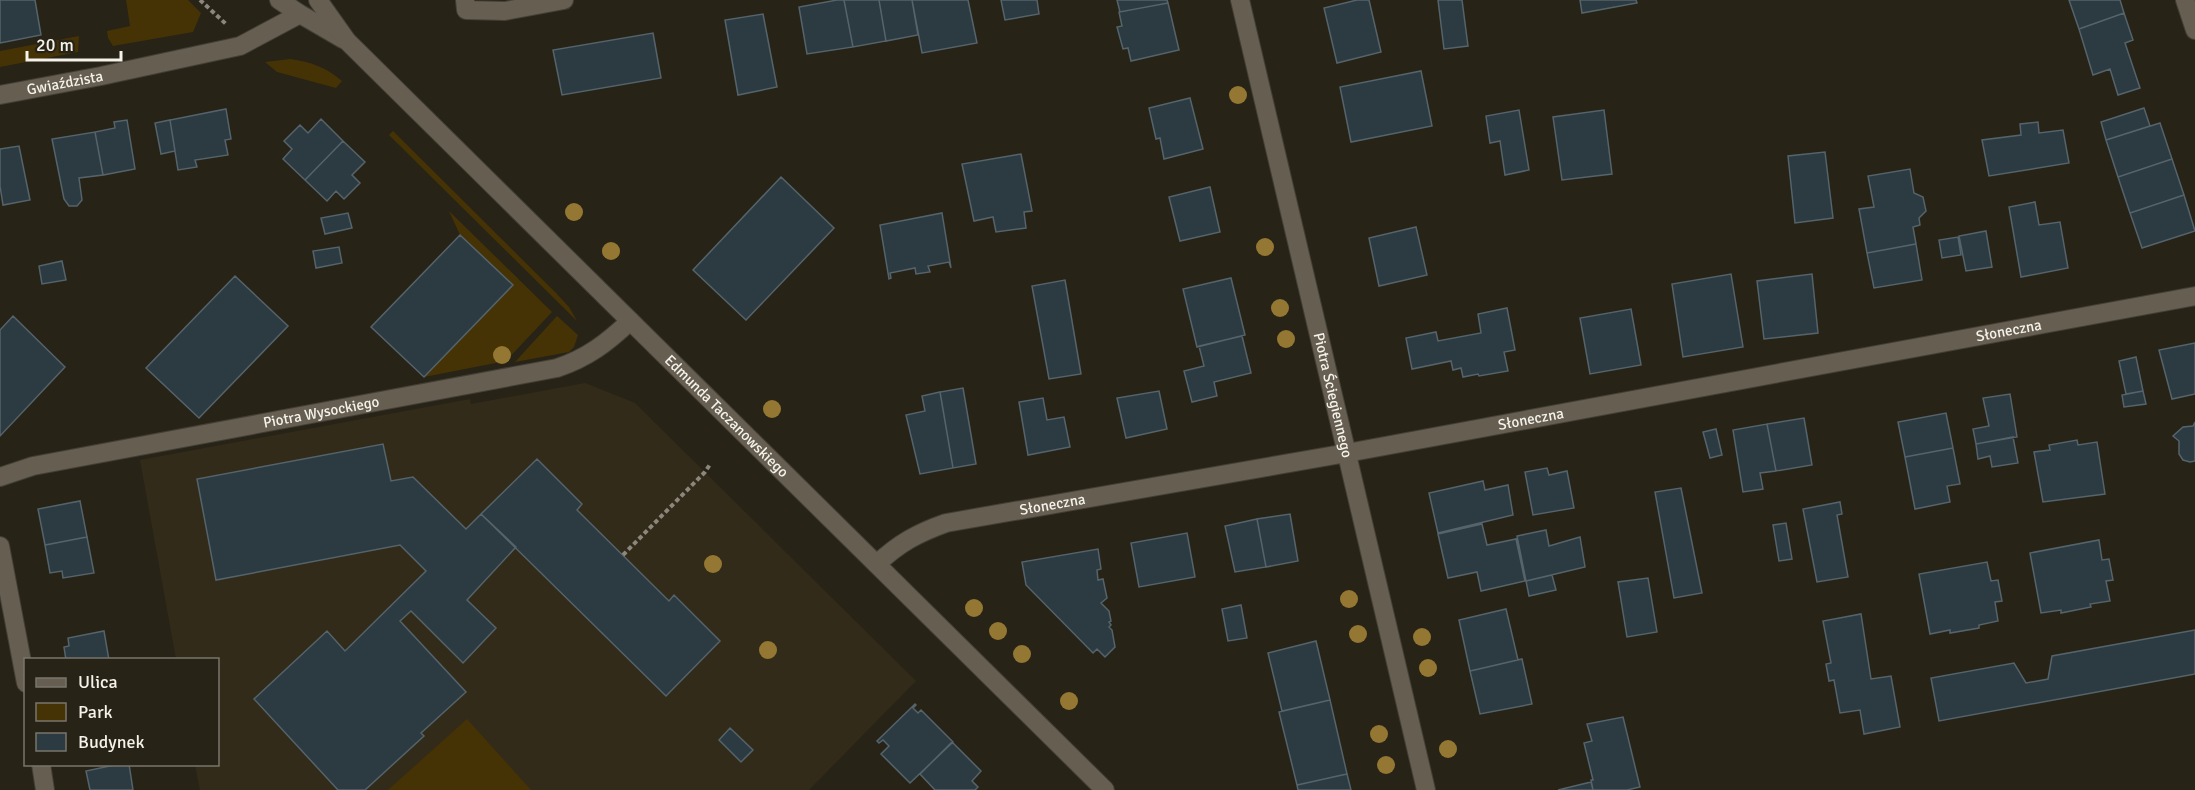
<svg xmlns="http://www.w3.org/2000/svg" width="2195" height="790" viewBox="0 0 2195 790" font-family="Signika,sans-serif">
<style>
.built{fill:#332b19}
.green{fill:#453306}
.building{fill:#2c3a41;stroke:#55636b;stroke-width:1.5}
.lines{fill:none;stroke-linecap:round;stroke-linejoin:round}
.street-casing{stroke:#433f36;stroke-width:20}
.secondary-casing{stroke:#433f36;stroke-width:20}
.path{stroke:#8b877d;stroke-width:4;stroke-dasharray:4.5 3;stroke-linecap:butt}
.street{stroke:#655e51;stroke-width:18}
.secondary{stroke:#655e51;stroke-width:18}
.tree{fill:#947732}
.labels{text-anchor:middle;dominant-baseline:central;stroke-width:4.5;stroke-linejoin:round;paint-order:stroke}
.street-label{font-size:15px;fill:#f5f2ea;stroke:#282317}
</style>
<rect width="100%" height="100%" fill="#282317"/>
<path class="built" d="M585 383 635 403 916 681 809 790H200L195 765 218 764V660L176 659 140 460 470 399 471 404Z"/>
<path class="green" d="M126 0H188L201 13 193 32 113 46 108 38 107 31 130 26Z
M79 36 78 52 0 67V51Z
M290 59C311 62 326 67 342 81L336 88 277 72 265 62Z
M393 131 556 293 569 307 577 321 389 135Z
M449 211 552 312 506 361 424 377 513 285 460 235Z
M557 316 578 335 574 347 569 352 515 362Z
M467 719 531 790H388Z"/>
<path class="building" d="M0 0H35L41 35 0 43Z
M837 0H844L853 47 807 54 799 7Z
M844 0H879L886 41 853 47Z
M879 0H912L918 35 886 41Z
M912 0H968L977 43 922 53Z
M1001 0H1037L1039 14 1005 20Z
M1117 0H1167L1168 3 1120 12Z
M1357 0H1369L1381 52 1337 63 1324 8Z
M1438 0H1462L1468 46 1444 49Z
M1580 0H1636L1637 3 1582 13Z
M2069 0H2120L2124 13 2079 29Z
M1168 3 1179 50 1131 61 1128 48 1123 49 1117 27 1122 26 1119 12Z
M2124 13 2133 40 2125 43 2140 88 2118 95 2110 69 2093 75 2079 29Z
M763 14 777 87 738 95 725 20Z
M653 33 661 78 562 95 553 50Z
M1421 71 1432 126 1351 142 1340 87Z
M1190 98 1203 149 1164 159 1160 138 1156 139 1149 108Z
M2144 108 2150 126 2106 140 2101 122Z
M226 109 231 139 225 140 228 155 195 160 197 167 178 170 170 120Z
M1519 110 1529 170 1505 175 1500 141 1490 143 1486 116Z
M1604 110 1612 174 1562 180 1553 117Z
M321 119 343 141 305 180 283 159 292 149 284 141 300 125 308 133Z
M127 120 135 169 103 175 95 132 115 128 114 122Z
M170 120 175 151 161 154 155 123Z
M2038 122 2039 133 2063 130 2069 163 1989 176 1982 140 2021 135 2020 124Z
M2160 123 2172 159 2118 177 2106 140Z
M95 132 103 175 79 178 82 200 77 206H69L64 199 52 139Z
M343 141 365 162 352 175 360 183 344 199 336 191 327 201 305 180Z
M19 146 30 200 3 205 0 186V149Z
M1825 152 1833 218 1795 223 1788 156Z
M1021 154 1032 211 1024 212 1026 228 996 232 993 217 974 221 962 164Z
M2172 159 2184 195 2130 213 2118 177Z
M1910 169 1914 193 1923 197 1926 211 1919 218 1920 225 1913 227 1916 244 1867 253 1859 209 1874 207 1868 176Z
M781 177 834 228 746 320 693 270Z
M1210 187 1220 232 1180 241 1169 197Z
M2184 195 2195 231 2142 248 2130 213Z
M2035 202 2039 225 2060 222 2068 268 2021 277 2009 207Z
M348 213 352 228 325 234 321 218Z
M942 213 951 268 949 262 928 266 930 272 916 274 915 268 890 273 891 278 889 279 880 225Z
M1416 227 1427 275 1379 286 1369 238Z
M1986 231 1992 267 1966 271 1959 236Z
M460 235 513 285 424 377 371 327Z
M1958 237 1961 255 1942 258 1939 240Z
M1916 244 1922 280 1874 288 1867 253Z
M339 247 342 263 316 268 313 251Z
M62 261 66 280 42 284 39 266Z
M1731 274 1743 347 1683 357 1672 284Z
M1812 274 1818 333 1764 339 1757 281Z
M235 276 288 326 199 418 146 368Z
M1231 278 1245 335 1197 347 1183 289Z
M1065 280 1081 374 1049 379 1032 286Z
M1507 308 1515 350 1504 352 1508 371 1479 376 1478 374 1463 377 1461 368 1453 370 1451 361 1412 369 1406 338 1436 332 1438 341 1481 333 1478 314Z
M1631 309 1641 365 1590 374 1580 318Z
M13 316 65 367 0 436V330Z
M1242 336 1251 373 1214 382 1217 396 1192 402 1184 371 1204 366 1199 346Z
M2195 343V394L2172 399 2159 350Z
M2136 357 2143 391 2126 394 2119 361Z
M963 388 976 464 953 468 940 392Z
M1159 391 1167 429 1126 438 1117 398Z
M2143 391 2146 404 2124 407 2122 395Z
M940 392 953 468 920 474 906 415 925 411 922 396Z
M2010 394 2017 437 1976 444 1973 429 1989 426 1983 398Z
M1043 398 1047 420 1064 417 1070 447 1028 455 1019 402Z
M1946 413 1953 448 1905 457 1898 422Z
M1804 418 1812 465 1776 471 1767 424Z
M2195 422V461L2190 462 2183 460 2179 454V441L2173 436 2183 427 2193 426Z
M1767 424 1776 471 1760 473 1763 489 1743 492 1733 430Z
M1716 429 1722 455 1710 458 1703 432Z
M2013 437 2018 463 1992 467 1990 456 1978 459 1976 444Z
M2077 440 2078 445 2097 442 2105 494 2043 502 2034 452 2050 450 2049 445Z
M383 444 391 481 413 477 466 529 481 514 516 547 467 600 496 628 463 663 411 611 400 621 466 692 421 733 424 736 365 790H338L254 699 327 631 345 651 426 571 400 545 216 580 197 479Z
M1953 448 1960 484 1947 486 1950 502 1915 509 1905 457Z
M537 459 582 504 577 510 669 601 674 595 720 641 666 696 481 514Z
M1547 468 1549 475 1567 471 1574 508 1533 515 1525 472Z
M1483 481 1485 490 1508 485 1513 515 1438 533 1429 493Z
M1681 488 1702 593 1674 598 1655 492Z
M80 501 87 537 45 545 38 509Z
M1840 502 1842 514 1837 515 1848 577 1817 582 1803 509Z
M1290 514 1298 561 1266 567 1257 519Z
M1257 519 1266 567 1235 572 1225 526Z
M1786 523 1792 559 1779 561 1773 525Z
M1482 524 1487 545 1516 539 1525 581 1481 591 1477 572 1448 578 1438 534Z
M1546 530 1549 546 1580 537 1585 567 1526 581 1517 536Z
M1187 533 1195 577 1139 587 1131 543Z
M87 537 94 573 63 578 62 571 50 573 45 545Z
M2099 540 2102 560 2109 559 2113 580 2106 581 2110 601 2090 604 2091 607 2061 613V610L2041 613 2030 553Z
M1098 549 1101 569 1097 570 1098 580 1103 579 1107 598 1101 603 1109 611 1111 621 1109 622 1111 625 1109 627 1112 630 1115 647 1105 657 1097 649 1093 653 1026 585 1022 562Z
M1987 562 1991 581 1998 580 2002 601 1995 602 1998 621 1979 625V628L1950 633V630L1930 634 1919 574Z
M1552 575 1556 590 1529 596 1526 581Z
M1648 578 1657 632 1627 637 1618 582Z
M1241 605 1247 638 1228 641 1222 609Z
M1506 609 1518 660 1470 671 1459 620Z
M1861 614 1871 679 1891 676 1900 727 1864 734 1860 710 1840 713 1834 680 1829 681 1826 664 1831 663 1823 621Z
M2195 630V674L1939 721 1931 678 2014 663 2026 683 2048 679 2052 656Z
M104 631 109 660H66L64 647 69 646 68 638Z
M1316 641 1330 700 1282 711 1268 653Z
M1522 659 1532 704 1480 714 1470 671Z
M1330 700 1347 774 1297 785 1279 712Z
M915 704 916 705 913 708 918 713 921 710 953 742 910 783 881 754 889 746 883 740 879 743 877 741Z
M1623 717 1640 787 1627 790H1593L1591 780H1593L1584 743 1592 741 1587 724Z
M730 728 753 750 741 762 719 740Z
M952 742 981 771 972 781 978 787 975 790H935L920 774Z
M119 764H129L133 790H90L86 771Z
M1347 774 1351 790H1298L1297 785Z
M1591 782 1593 790H1558Z"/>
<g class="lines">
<defs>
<g id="street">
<path d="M465 0 466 10 505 11 564 0"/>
<path id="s1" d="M1240 0 1426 790"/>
<path d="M2185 0 2195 30"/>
<path id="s2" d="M0 95 101 76 240 46 300 14"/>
<path id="s3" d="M0 477 33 466 557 368C587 358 607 343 630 321"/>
<path d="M0 546 26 683"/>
<path id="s4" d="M877 564C899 543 918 533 946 523L1347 453 2195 296"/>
<path d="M41 764 45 790"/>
</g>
<g id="secondary">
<path d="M279 0 300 14 343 39"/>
<path id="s5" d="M318 0 347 41 1105 790"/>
</g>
</defs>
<use href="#street" class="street-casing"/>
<use href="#secondary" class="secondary-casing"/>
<path class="path" d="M200 0 226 24
M623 555 705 472 711 463"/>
<use href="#street" class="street"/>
<use href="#secondary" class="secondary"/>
</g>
<g class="tree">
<circle cx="1238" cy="95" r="9"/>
<circle cx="574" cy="212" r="9"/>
<circle cx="1265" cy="247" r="9"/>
<circle cx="611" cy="251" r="9"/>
<circle cx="1280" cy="308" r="9"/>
<circle cx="1286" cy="339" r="9"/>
<circle cx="502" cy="355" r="9"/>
<circle cx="772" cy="409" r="9"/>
<circle cx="713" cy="564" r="9"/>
<circle cx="1349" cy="599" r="9"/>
<circle cx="974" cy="608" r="9"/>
<circle cx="998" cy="631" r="9"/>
<circle cx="1358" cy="634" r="9"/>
<circle cx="1422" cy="637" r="9"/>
<circle cx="768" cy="650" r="9"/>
<circle cx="1022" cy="654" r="9"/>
<circle cx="1428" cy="668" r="9"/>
<circle cx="1069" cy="701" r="9"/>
<circle cx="1379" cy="734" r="9"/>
<circle cx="1448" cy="749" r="9"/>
<circle cx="1386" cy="765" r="9"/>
</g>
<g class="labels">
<g class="street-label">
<text stroke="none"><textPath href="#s2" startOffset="66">Gwiaździsta</textPath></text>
<text stroke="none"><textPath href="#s4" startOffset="1161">Słoneczna</textPath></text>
<text stroke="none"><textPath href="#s1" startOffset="406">Piotra Ściegiennego</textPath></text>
<text stroke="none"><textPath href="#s3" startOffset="328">Piotra Wysockiego</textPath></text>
<text stroke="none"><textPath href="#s5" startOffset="584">Edmunda Taczanowskiego</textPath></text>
<text stroke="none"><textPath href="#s4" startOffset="675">Słoneczna</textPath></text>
<text stroke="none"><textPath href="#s4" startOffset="189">Słoneczna</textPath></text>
</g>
</g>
<rect x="24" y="658" width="195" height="108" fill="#282317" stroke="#7a766b" stroke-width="1.5"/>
<rect x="36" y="678" width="30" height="9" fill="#655e51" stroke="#7a766b" stroke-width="1.5"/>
<text x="78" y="688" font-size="18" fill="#f5f2ea">Ulica</text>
<rect x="36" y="703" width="30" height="18" fill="#453306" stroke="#7a766b" stroke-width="1.5"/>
<text x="78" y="718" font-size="18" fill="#f5f2ea">Park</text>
<rect x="36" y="733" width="30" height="18" fill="#2c3a41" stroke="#7a766b" stroke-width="1.5"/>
<text x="78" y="748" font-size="18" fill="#f5f2ea">Budynek</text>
<path d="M27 51v9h94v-9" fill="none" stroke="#f5f2ea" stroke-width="3"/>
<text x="36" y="51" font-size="18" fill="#f5f2ea" stroke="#282317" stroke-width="4.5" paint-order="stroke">20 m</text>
</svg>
